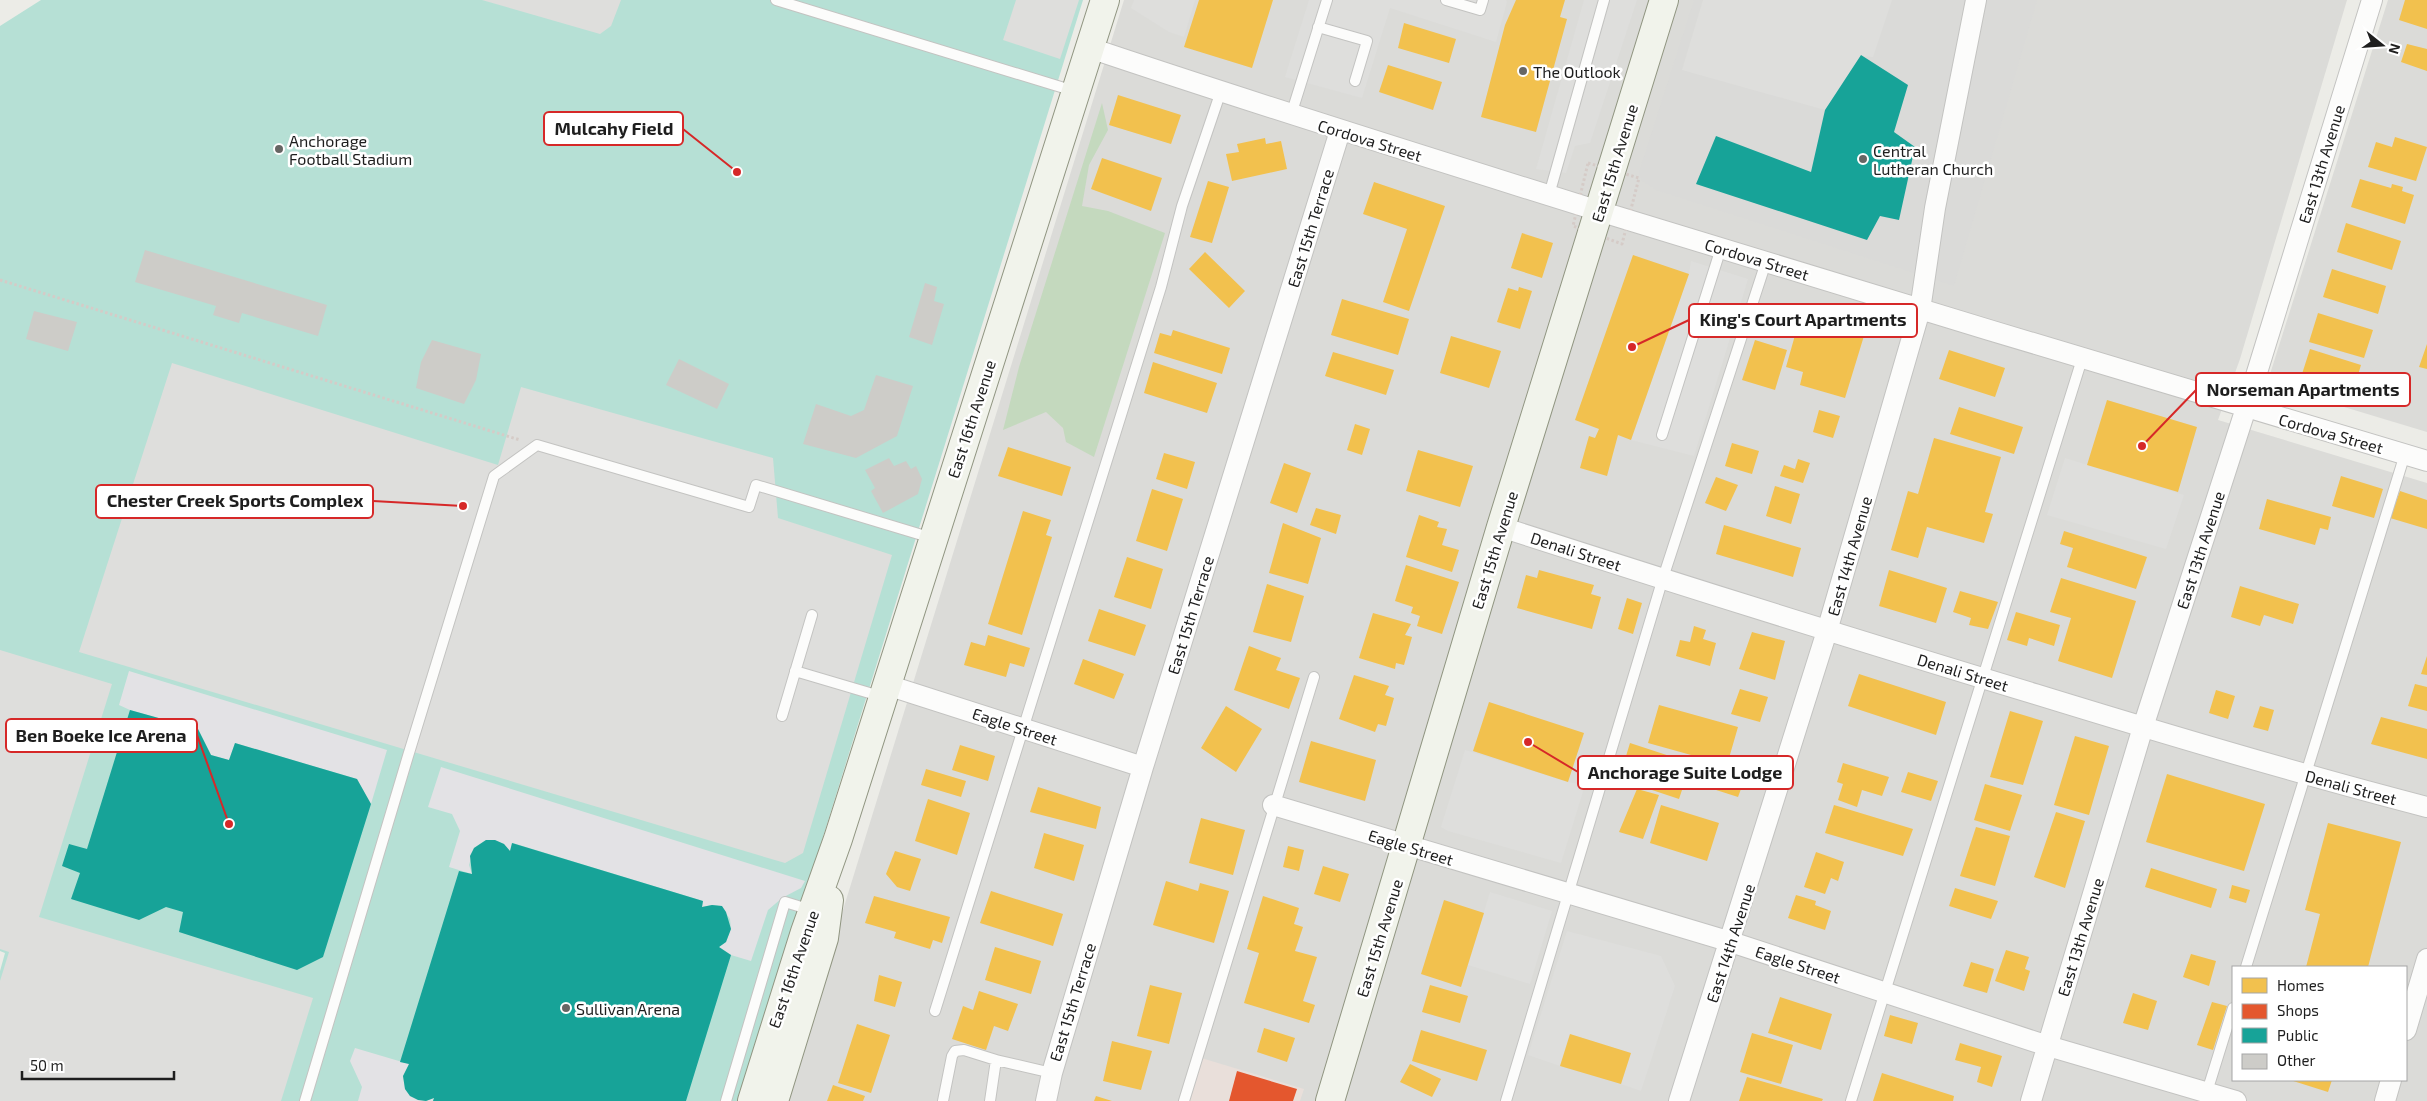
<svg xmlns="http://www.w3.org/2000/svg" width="2427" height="1101" viewBox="0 0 2427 1101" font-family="'Exo 2',sans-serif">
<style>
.residential{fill:#dbdbd8;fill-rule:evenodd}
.commercial{fill:#e9dfda}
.religious{fill:#dadad8}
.forest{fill:#c4d9be}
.pitch{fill:#b6e0d5}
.parking{fill:#dededc}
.plaza{fill:#e3e2e5}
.homes{fill:#f2c14e}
.shops{fill:#e4572e}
.public{fill:#17a398}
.building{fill:#cdccc8}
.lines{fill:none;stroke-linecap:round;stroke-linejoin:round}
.lane-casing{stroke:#c3c3c1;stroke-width:12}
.street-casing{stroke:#c3c3c1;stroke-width:22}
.secondary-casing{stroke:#909581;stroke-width:30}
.path{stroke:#d5cbc7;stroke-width:3;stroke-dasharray:2.5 2.5;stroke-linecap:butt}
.lane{stroke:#fcfcfb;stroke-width:10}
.street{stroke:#fcfcfb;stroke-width:20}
.secondary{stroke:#f1f3eb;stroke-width:28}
.poi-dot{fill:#666664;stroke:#fff;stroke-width:2}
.labels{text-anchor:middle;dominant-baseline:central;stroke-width:5;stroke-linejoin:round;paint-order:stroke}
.poi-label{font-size:16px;fill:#1e1e1e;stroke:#fff;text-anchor:start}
.street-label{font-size:16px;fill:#1e1e1e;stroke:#fff}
.leader{fill:none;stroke:#d62828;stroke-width:2}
.callout-dot{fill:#d62828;stroke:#fff;stroke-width:2}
.callout{fill:#fff;stroke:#d62828;stroke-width:2}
.callout-label{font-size:18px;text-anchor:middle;font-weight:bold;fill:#1e1e1e}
</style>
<rect width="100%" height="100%" fill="#ecece7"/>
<path class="residential" d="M1124 0H2347L2240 359 2218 420 2427 483V1101H784ZM2233 967H2406V1080H2233Z
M2388 0H2427V432L2274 386 2270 379 2271 371Z"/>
<path class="commercial" d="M1198 1057 1304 1089 1300 1101H1184Z"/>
<path class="religious" d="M1694 0H2037L1954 286 1656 190 1642 181 1639 172Z"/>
<path class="forest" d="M1102 103 1108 130 1089 165 1082 206 1108 211 1165 233 1094 457 1066 442 1063 428 1046 412 1003 430 1019 367Z"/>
<path class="pitch" d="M41 0H1083L741 1101H0V971L5 953 0 951V26Z"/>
<path class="parking" d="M482 0H621L611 26 600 34Z
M1016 0H1079L1060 59 1003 40Z
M1134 0H1195L1184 37 1169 32 1131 8Z
M1309 0H1506L1507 2 1496 42 1390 8 1362 98 1285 77Z
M1584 0H1637L1590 143 1575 146 1566 173 1536 169Z
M1703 0H1892L1873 57 1861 56 1825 110 1682 70Z
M1691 261 1748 279 1694 456 1631 440 1689 274Z
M172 363 498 465 521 387 773 458 778 518 892 555 803 853 785 863 79 652Z
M2065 458 2184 495 2166 549 2047 515Z
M0 650 112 684 39 917 313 998 281 1101H0V981L9 952 0 949Z
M1465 750 1568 782 1585 785 1561 863 1448 831 1441 827Z
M1490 892 1552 911 1530 984 1468 965Z
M1567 931 1661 956 1675 986 1641 1091 1621 1084 1630 1053 1570 1034 1560 1066 1528 1055Z"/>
<path class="plaza" d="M129 671 387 750 371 804 357 779 235 743 229 760 211 755 198 729 130 710 119 705Z
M441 767 805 881 801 888 782 898 768 910 751 961 731 955 719 947 726 942 731 929 730 919 721 906 712 905 702 907 703 901 513 843 510 851 504 844 494 840H486L474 848 469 865 472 874 449 867 460 831 452 814 428 807Z
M355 1048 409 1064 403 1076 405 1089 410 1096 426 1101 434 1098 433 1101H358L362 1087 350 1061Z"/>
<path class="homes" d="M1199 0H1273L1252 68 1184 47Z
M1516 0H1565L1560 17 1567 19 1536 132 1481 117 1505 25Z
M2405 0H2427V29L2399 20Z
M1404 23 1456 39 1449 63 1398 48Z
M2407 44 2427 49V71L2401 62Z
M1388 65 1442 82 1433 110 1379 92Z
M1118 95 1181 115 1171 144 1109 125Z
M2395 137 2427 147 2416 181 2368 167 2376 142 2392 147Z
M1265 138 1266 144 1281 141 1287 169 1232 181 1226 154 1239 152 1237 144Z
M1102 158 1162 178 1151 211 1091 189Z
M2360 179 2391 188 2392 184 2403 187 2402 191 2414 195 2405 224 2351 207Z
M1208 181 1229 187 1212 243 1190 237Z
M1374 182 1445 206 1409 311 1383 302 1407 229 1363 214Z
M2346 223 2401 241 2392 270 2337 252Z
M1522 233 1553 243 1542 278 1511 268Z
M1205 252 1245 291 1229 308 1189 269Z
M1633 255 1689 274 1631 440 1618 435 1607 476 1580 468 1589 436 1595 438 1599 429 1575 420Z
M2332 269 2386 286 2378 314 2323 297Z
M1519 287 1532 291 1520 329 1497 322 1508 288 1518 291Z
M1342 299 1409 319 1398 355 1331 335Z
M1803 307 1867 326 1845 398 1800 385 1803 372 1786 367Z
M2318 313 2373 330 2364 358 2309 342Z
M1173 330 1230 348 1222 374 1154 353 1160 333 1171 336Z
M1451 336 1501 351 1489 388 1440 373Z
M1755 340 1787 350 1775 390 1742 380Z
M2427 344V369L2419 367Z
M2310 349 2361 365 2351 398 2317 387 2319 379 2302 374Z
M1949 350 2005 368 1995 397 1939 379Z
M1333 352 1394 370 1386 395 1325 376Z
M1153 362 1217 383 1207 413 1144 393Z
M2107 400 2197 427 2178 492 2087 465Z
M1959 407 2023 427 2014 454 1950 434Z
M1819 410 1840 416 1833 438 1813 432Z
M1355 424 1370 429 1362 455 1347 450Z
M1934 438 2001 457 1985 512 1993 514 1984 543 1927 527 1918 558 1891 550 1908 491 1918 494Z
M1732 443 1759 451 1752 474 1725 466Z
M1008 447 1071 467 1062 496 998 476Z
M1418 450 1473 466 1460 507 1406 491Z
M1164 453 1195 462 1187 489 1156 479Z
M1798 459 1810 463 1803 483 1780 476 1784 465 1795 469Z
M1284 463 1311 473 1297 513 1270 503Z
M2341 476 2383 489 2374 518 2332 506Z
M1716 477 1738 485 1726 511 1705 503Z
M1775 486 1800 494 1791 524 1766 516Z
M1152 489 1183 499 1167 551 1136 541Z
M2400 491 2427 500V529L2390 518Z
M2267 499 2331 517 2328 530 2320 528 2315 545 2259 529Z
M1316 508 1341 515 1336 534 1310 525Z
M1023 511 1051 520 1046 535 1052 537 1022 635 988 624Z
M1419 515 1439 522 1437 527 1447 529 1442 545 1459 550 1452 572 1406 557Z
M1283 523 1321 538 1308 584 1269 573Z
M1724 525 1801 548 1793 577 1716 554Z
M2064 531 2147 557 2136 589 2067 567 2073 548 2060 544Z
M1127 557 1163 569 1151 609 1114 597Z
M1406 565 1459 582 1442 634 1417 626 1420 616 1411 613 1413 607 1395 601Z
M1539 570 1594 585 1591 594 1601 597 1592 629 1517 608 1526 575 1537 578Z
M1889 570 1947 588 1936 623 1879 606Z
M2061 578 2136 601 2112 678 2058 661 2071 618 2050 612Z
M1267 584 1304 596 1291 642 1253 632Z
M2240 586 2299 604 2293 624 2264 615 2260 626 2231 617Z
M1960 591 1998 602 1988 629 1969 625 1971 618 1953 612Z
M1627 598 1642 603 1633 634 1618 629Z
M1099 609 1146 625 1135 656 1088 641Z
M2016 612 2060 625 2054 646 2029 638 2027 646 2007 640Z
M1373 613 1411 624 1405 635 1412 637 1404 665 1396 663 1395 669 1359 658Z
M1694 626 1706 630 1703 639 1716 643 1710 666 1676 656 1680 640 1690 642Z
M1752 632 1785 641 1775 680 1739 669Z
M988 635 1030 648 1024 667 1010 663 1006 677 964 665 971 642 985 646Z
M1249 646 1281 658 1276 670 1300 678 1289 709 1234 690Z
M2427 656V675L2421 674Z
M1083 659 1124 674 1114 699 1074 684Z
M1859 674 1946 702 1936 735 1848 706Z
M1354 675 1389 686 1385 695 1394 698 1386 726 1378 724 1375 732 1339 719Z
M2415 684 2427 687V711L2408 706Z
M1740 689 1768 697 1760 722 1731 714Z
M2216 690 2235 696 2228 719 2209 713Z
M1489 702 1584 733 1568 782 1473 751Z
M1659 705 1738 727 1727 765 1648 743Z
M1226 706 1262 729 1236 772 1201 748Z
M2260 706 2274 710 2268 731 2253 727Z
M2010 711 2043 721 2023 785 1990 777Z
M2381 717 2427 729V759L2371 744Z
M2075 736 2109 746 2089 815 2054 805Z
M1311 741 1376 760 1365 801 1299 782Z
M1630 743 1691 763 1679 799 1619 779Z
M960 745 995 756 988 781 952 770Z
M1697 760 1747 773 1738 797 1691 782Z
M1843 763 1889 777 1882 796 1862 790 1857 807 1838 800 1843 784 1837 782Z
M926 769 966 781 961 797 921 785Z
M1908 772 1938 781 1931 801 1901 792Z
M2167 774 2265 804 2244 871 2146 842Z
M1985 784 2022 795 2010 831 1974 820Z
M1038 787 1101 807 1096 829 1030 812Z
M1637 789 1659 795 1643 839 1619 832Z
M928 799 970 813 957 855 915 841Z
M1661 805 1719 823 1707 861 1650 843Z
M1834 805 1913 829 1903 856 1825 833Z
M2056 812 2085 821 2065 888 2034 877Z
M1201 818 1245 830 1233 875 1189 863Z
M2328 823 2401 842 2368 967H2306L2320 914 2305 910Z
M1976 827 2010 836 1995 886 1960 876Z
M1044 833 1084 845 1074 881 1034 868Z
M1288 846 1304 850 1299 871 1283 867Z
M895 851 921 859 910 891 897 887 886 874Z
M1816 852 1844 862 1838 881 1831 878 1825 894 1804 887Z
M1323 866 1349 874 1340 902 1314 894Z
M2151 868 2217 889 2211 908 2145 887Z
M1166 881 1198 891 1200 883 1229 891 1214 943 1153 925Z
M2232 885 2250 890 2246 903 2229 898Z
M1955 888 1998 901 1991 919 1949 906Z
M991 891 1063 914 1053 946 980 923Z
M1796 895 1816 901 1815 905 1831 911 1825 930 1788 918Z
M874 896 950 917 942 943 933 940 930 949 894 938 896 932 865 923Z
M1263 896 1299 908 1294 924 1303 927 1295 951 1317 957 1303 1001 1315 1005 1309 1023 1244 1003 1259 953 1247 949Z
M1444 900 1484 913 1461 987 1421 974Z
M995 947 1041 961 1031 994 985 980Z
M2006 950 2029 957 2025 969 2030 971 2024 991 1995 981Z
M2191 954 2216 961 2209 986 2183 977Z
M1971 962 1994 969 1987 993 1963 986Z
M879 975 902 982 895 1007 874 1001Z
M1150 985 1182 993 1169 1044 1137 1036Z
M1430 985 1468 996 1460 1023 1422 1012Z
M979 991 1018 1004 1008 1031 994 1026 986 1050 952 1039 963 1006 973 1010Z
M2133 993 2157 1001 2148 1030 2123 1023Z
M1780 997 1832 1014 1821 1050 1768 1033Z
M2212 1002 2227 1006 2213 1050 2197 1045Z
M1890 1015 1918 1023 1912 1044 1884 1036Z
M857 1024 890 1035 871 1093 838 1083Z
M1264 1028 1295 1038 1287 1062 1257 1052Z
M1421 1030 1487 1050 1477 1081 1412 1061Z
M1752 1033 1793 1045 1781 1084 1740 1072Z
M1570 1034 1631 1053 1621 1084 1560 1066Z
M1112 1041 1152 1051 1141 1090 1103 1081Z
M1960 1043 2002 1056 1992 1087 1977 1082 1981 1067 1955 1060Z
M1410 1064 1441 1079 1432 1097 1400 1082Z
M1882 1073 1954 1096 1953 1101H1873Z
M1747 1077 1823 1099 1822 1101H1739Z
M2290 1080H2332L2328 1092Z
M833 1085 865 1096 863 1101H827Z
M1096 1096 1112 1101H1094Z"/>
<path class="shops" d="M1237 1071 1297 1089 1293 1101H1229Z"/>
<path class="public" d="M1861 55 1908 85 1894 132 1915 147 1899 220 1880 216 1867 240 1696 184 1716 136 1811 172 1825 110Z
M130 710 198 729 211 755 229 760 235 743 357 779 371 804 323 957 297 970 179 932 183 912 166 907 139 920 71 899 80 873 62 866 69 844 87 849Z
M486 840H495L504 844 510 851 512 843 703 901 702 907 712 905 722 906 726 912 731 929 726 942 719 947 731 955 686 1101H433L434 1098 426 1101 418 1100 410 1096 405 1089 403 1076 409 1064 400 1062 459 871 472 874 470 856 474 848Z"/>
<path class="building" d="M145 250 327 305 318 336 242 313 239 323 213 315 216 306 135 282Z
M925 283 937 287 934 301 944 304 932 345 909 337Z
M34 311 77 322 68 351 26 339Z
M432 340 481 354 476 380 464 404 416 388 421 362Z
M679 359 729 384 717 409 666 385Z
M876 375 913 386 897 436 856 458 803 444 816 404 851 416 864 410Z
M889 458 894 466 906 461 911 469 916 466 922 479 918 494 883 513 871 491 875 488 865 470Z"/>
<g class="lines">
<defs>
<path id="lane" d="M776 0 1074 91
M1446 0 1480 10 1483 0
M1318 27 1367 41 1355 81
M1291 115 1327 0
M1549 195 1604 0
M1662 435 1721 248
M795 671 883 697
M782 716 812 615
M2246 967 2405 454
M935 1011 1161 287 1182 206 1221 91
M996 1060 1052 1073
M2206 1095 2233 1008
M305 1101 408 756 494 476 537 445 749 507 756 485 932 538
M726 1101 785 902 811 910
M943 1101 952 1056 955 1051 964 1050 996 1060 990 1101
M1184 1101 1314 677
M1506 1101 1663 578 1766 262
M1851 1101 2082 359"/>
<path id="street" d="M1090 48C1259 105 1429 158 1599 211 1875 295 2150 380 2427 461
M1501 527C1678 584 1856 640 2035 694 2165 734 2295 773 2427 807
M887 685 1143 767
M1273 805 1731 942 2048 1046 2236 1101
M2406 1030 2427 959
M1046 1101 1052 1073 1143 767 1340 131
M1679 1101 1827 631 1920 310 1935 208 1976 0
M2031 1101 2143 727 2246 408 2372 0
M2385 1101 2391 1080"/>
<path id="secondary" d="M752 1101 805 932 838 839 1105 0
M774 1101 824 938 829 900
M1330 1101 1501 527 1664 0"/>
</defs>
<use href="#lane" class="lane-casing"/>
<use href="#street" class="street-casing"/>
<use href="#secondary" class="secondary-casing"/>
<path class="path" d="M1588 163 1639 178 1622 244 1573 226Z
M0 280 520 440"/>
<use href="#lane" class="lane"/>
<use href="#street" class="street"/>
<use href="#secondary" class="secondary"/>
</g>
<g class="poi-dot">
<circle cx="1523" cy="71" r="5"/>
<circle cx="279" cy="149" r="5"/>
<circle cx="1863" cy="159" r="5"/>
<circle cx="566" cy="1008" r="5"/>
</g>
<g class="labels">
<g class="poi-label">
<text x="1533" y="71">The Outlook</text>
<text x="289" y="140">Anchorage<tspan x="289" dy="18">Football Stadium</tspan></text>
<text x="1873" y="150">Central<tspan x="1873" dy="18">Lutheran Church</tspan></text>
<text x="576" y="1008">Sullivan Arena</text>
</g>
<g class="street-label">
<text transform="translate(1370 140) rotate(17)">Cordova Street</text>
<text transform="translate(1614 163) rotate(-73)">East 15th Avenue</text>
<text transform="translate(2321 164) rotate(-73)">East 13th Avenue</text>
<text transform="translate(1310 228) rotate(-73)">East 15th Terrace</text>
<text transform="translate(1757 259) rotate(17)">Cordova Street</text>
<text transform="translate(971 419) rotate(-72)">East 16th Avenue</text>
<text transform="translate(2331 433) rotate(16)">Cordova Street</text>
<text transform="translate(1494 550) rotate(-73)">East 15th Avenue</text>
<text transform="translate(2200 550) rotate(-72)">East 13th Avenue</text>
<text transform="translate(1576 551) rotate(18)">Denali Street</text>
<text transform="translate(1849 556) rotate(-74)">East 14th Avenue</text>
<text transform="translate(1190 615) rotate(-73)">East 15th Terrace</text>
<text transform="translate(1963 672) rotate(17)">Denali Street</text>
<text transform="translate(1015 726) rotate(18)">Eagle Street</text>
<text transform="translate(2351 787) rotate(15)">Denali Street</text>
<text transform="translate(1411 847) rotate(17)">Eagle Street</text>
<text transform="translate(2080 937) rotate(-73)">East 13th Avenue</text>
<text transform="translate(1379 938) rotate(-73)">East 15th Avenue</text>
<text transform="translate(1730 943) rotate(-72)">East 14th Avenue</text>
<text transform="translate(1798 964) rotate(18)">Eagle Street</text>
<text transform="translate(793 969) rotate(-71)">East 16th Avenue</text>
<text transform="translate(1072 1002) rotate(-73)">East 15th Terrace</text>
</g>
</g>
<path class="leader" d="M737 172L683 129M1632 347L1689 320M2142 446L2196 390M463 506L373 501M229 824L197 735M1528 742L1578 772"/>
<g class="callout-dot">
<circle cx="737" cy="172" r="5"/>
<circle cx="1632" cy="347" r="5"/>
<circle cx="2142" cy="446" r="5"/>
<circle cx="463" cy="506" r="5"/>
<circle cx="229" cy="824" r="5"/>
<circle cx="1528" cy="742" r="5"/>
</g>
<g class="callout">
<rect x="544" y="112" width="139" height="33" rx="5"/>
<rect x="1689" y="304" width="228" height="33" rx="5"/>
<rect x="2196" y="373" width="214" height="33" rx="5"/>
<rect x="96" y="485" width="277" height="33" rx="5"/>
<rect x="6" y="719" width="191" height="33" rx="5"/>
<rect x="1578" y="756" width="215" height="33" rx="5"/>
</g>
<g class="callout-label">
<text x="614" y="135">Mulcahy Field</text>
<text x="1803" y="326">King's Court Apartments</text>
<text x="2303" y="396">Norseman Apartments</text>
<text x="235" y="507">Chester Creek Sports Complex</text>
<text x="101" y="742">Ben Boeke Ice Arena</text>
<text x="1685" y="779">Anchorage Suite Lodge</text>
</g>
<rect x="2232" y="966" width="175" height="115" fill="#ffffff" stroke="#a5a5a5"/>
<rect x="2242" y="978" width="25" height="15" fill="#f2c14e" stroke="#a5a5a5"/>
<text x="2277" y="991" font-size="15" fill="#1e1e1e">Homes</text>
<rect x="2242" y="1004" width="25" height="15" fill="#e4572e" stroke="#a5a5a5"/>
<text x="2277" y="1016" font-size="15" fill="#1e1e1e">Shops</text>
<rect x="2242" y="1028" width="25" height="15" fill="#17a398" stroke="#a5a5a5"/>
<text x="2277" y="1041" font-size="15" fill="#1e1e1e">Public</text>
<rect x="2242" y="1054" width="25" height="15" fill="#cdccc8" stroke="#a5a5a5"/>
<text x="2277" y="1066" font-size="15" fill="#1e1e1e">Other</text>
<g transform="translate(2382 45) rotate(107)" stroke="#ffffff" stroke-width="4" paint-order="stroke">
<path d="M0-4L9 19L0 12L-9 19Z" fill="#1e1e1e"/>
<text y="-8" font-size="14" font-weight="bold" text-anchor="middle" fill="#1e1e1e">N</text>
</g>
<path d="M22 1071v8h152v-8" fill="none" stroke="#1e1e1e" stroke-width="2.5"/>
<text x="30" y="1071" font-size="15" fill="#1e1e1e" stroke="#ffffff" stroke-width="4" paint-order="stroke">50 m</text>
</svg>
